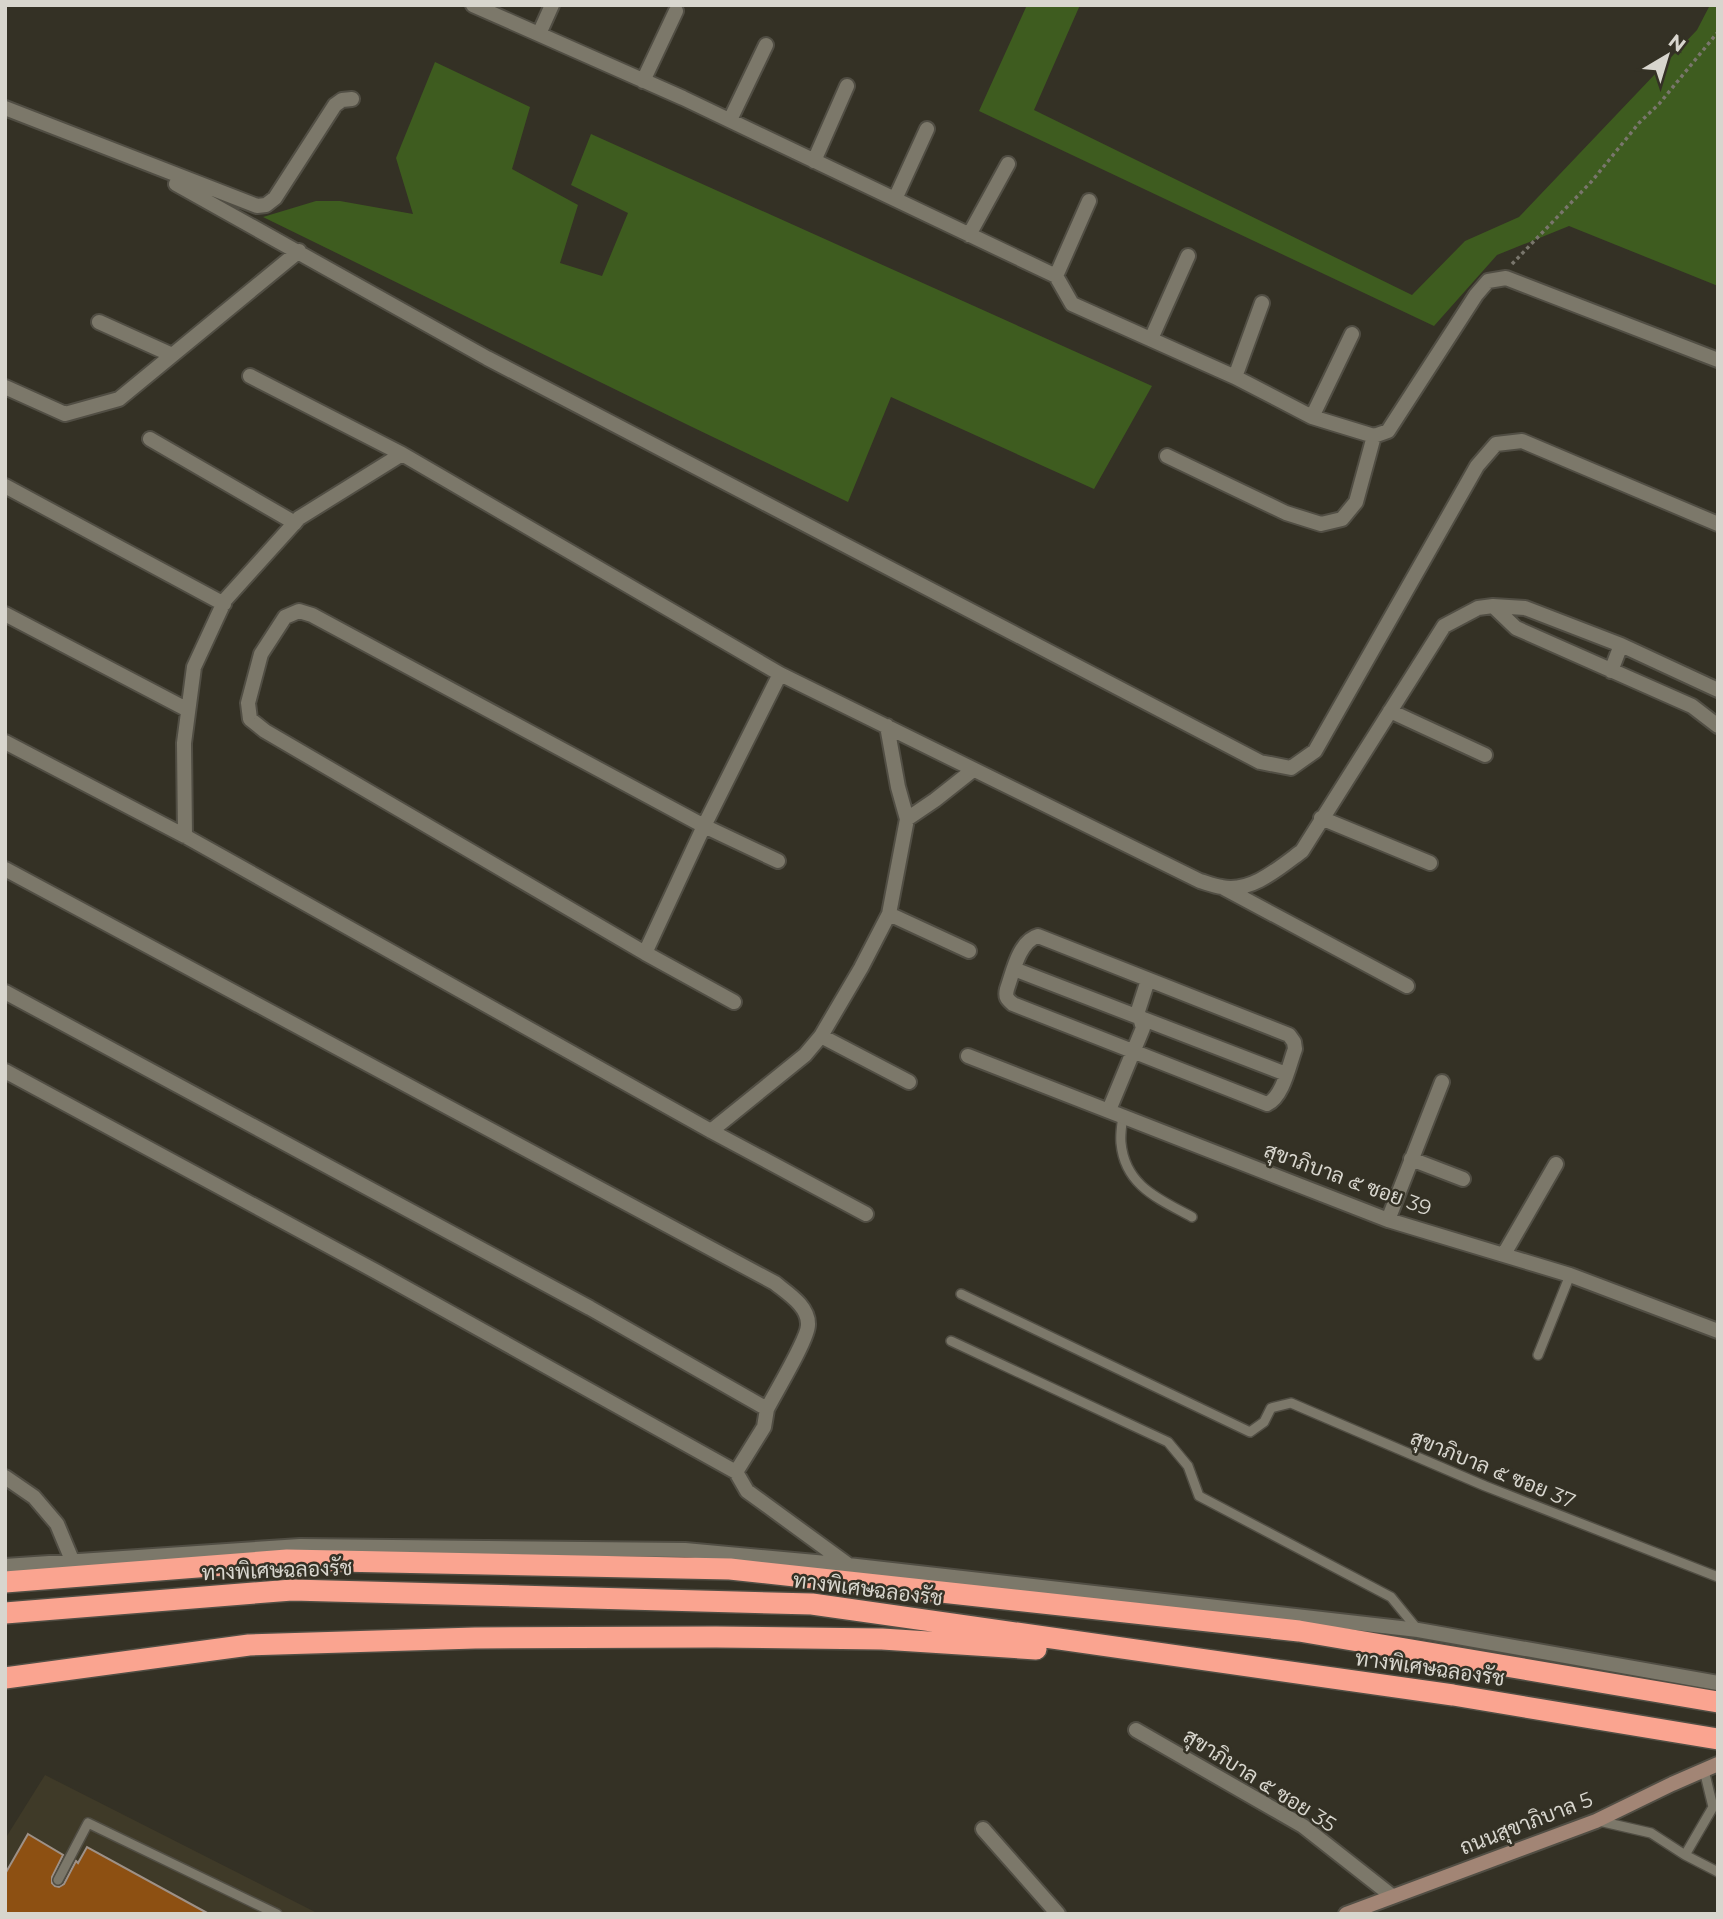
<svg xmlns="http://www.w3.org/2000/svg" width="1723" height="1919" viewBox="0 0 1723 1919" font-family="Montserrat,Sarabun,sans-serif">
<style>
.built{fill:#3f3a28}
.green{fill:#3e5c1f}
.building{fill:#8d5012;stroke:#9e9187;stroke-width:2}
.lines{fill:none;stroke-linecap:round;stroke-linejoin:round}
.lane-casing{stroke:#514e44;stroke-width:12}
.street-casing{stroke:#514e44;stroke-width:18}
.secondary-casing{stroke:#514e44;stroke-width:18}
.highway-casing{stroke:#514e44;stroke-width:24}
.path{stroke:#79766c;stroke-width:3.5;stroke-dasharray:3.5 3.5;stroke-linecap:butt}
.lane{stroke:#7c786a;stroke-width:9}
.street{stroke:#7c786a;stroke-width:14}
.secondary{stroke:#a28575;stroke-width:14}
.highway{stroke:#faa490;stroke-width:21}
.labels{text-anchor:middle;dominant-baseline:central;stroke-width:5;stroke-linejoin:round;paint-order:stroke}
.street-label{font-size:21px;fill:#d8d6ce;stroke:#343125}
</style>
<rect width="100%" height="100%" fill="#343125"/>
<path class="built" d="M45 1775 319 1914H5V1839Z"/>
<path class="green" d="M1027 5H1080L1034 110 1412 295 1465 241 1519 217 1697 30 1710 5H1718V286L1569 226 1497 255 1434 326 979 111Z
M435 62 530 107 512 169 578 205 560 263 602 276 628 213 571 185 591 134 1152 386 1094 489 891 397 848 502 688 425 263 217 316 201H340L413 214 396 158Z"/>
<path class="building" d="M28 1834 63 1855 52 1877V1883L55 1886 59 1887 64 1884 76 1861 78 1863 87 1847 209 1914H5V1874Z"/>
<g class="lines">
<defs>
<path id="lane" d="M1123 1115C1122 1124 1120 1134 1121 1143 1125 1186 1159 1199 1192 1217
M961 1294 1250 1432 1264 1422 1271 1408 1291 1403 1485 1486 1718 1577
M951 1341 1168 1442 1188 1466 1199 1496 1391 1597 1418 1630
M1538 1355 1570 1275
M1599 1821 1651 1833 1685 1855 1713 1807 1704 1770
M1685 1855 1718 1872
M58 1880 88 1823 277 1914"/>
<path id="street" d="M473 5 683 98 1056 276 1072 304 1235 377 1312 417 1374 436 1388 431 1476 295 1488 281 1506 278 1718 360
M539 34 552 5
M643 81 676 11
M5 108 257 206 266 205 275 198 335 105 342 100 352 99
M730 120 766 45
M814 161 847 86
M176 184 487 358 1260 762 1291 768 1315 751 1477 466 1496 444 1522 441 1718 524
M895 199 927 129
M969 235 1008 164
M1056 276 1089 201
M99 322 172 355
M1151 339 1188 256
M250 376 402 454 780 674 1200 881C1207 883 1214 886 1222 887 1251 893 1279 868 1302 851L1444 626 1478 608 1493 606 1525 608 1621 645 1718 690
M1235 377 1262 303
M5 387 65 414 119 399 299 251
M1312 417 1352 334
M150 439 295 523
M1167 456 1286 513 1321 524 1342 519 1356 502 1374 436
M5 486 224 604
M1493 606 1516 628 1692 706 1718 726
M5 614 188 710
M1611 671 1621 645
M1390 711 1485 755
M5 742 185 836 711 1131 866 1214
M1321 818 1430 863
M907 819 935 800 973 770
M185 836 184 743 194 667 225 600 299 518 402 454
M5 869 775 1283C787 1293 809 1306 808 1325 808 1339 775 1393 767 1409
M1224 888 1407 986
M889 914 969 951
M1038 936 1289 1035 1294 1042 1295 1049C1289 1065 1283 1097 1267 1104L1013 1004C1007 999 1005 997 1007 989 1013 972 1019 941 1038 936Z
M645 953 704 826 780 674
M1014 969 1286 1074
M5 992 590 1308 767 1409 764 1427 736 1472
M734 1002 645 953 265 731 250 719 248 703 261 654 285 617 299 611 312 615 704 826 778 861
M821 1036 909 1082
M968 1056 1388 1220 1570 1275 1718 1331
M5 1071 377 1272 736 1472 747 1491 847 1564
M1109 1110 1143 1028 1138 1011 1148 980
M711 1131 805 1055 821 1036 861 968 889 914 907 819 898 787 887 726
M1411 1159 1463 1179
M1388 1220 1442 1082
M1504 1254 1556 1164
M5 1477 34 1497 57 1524 72 1560
M5 1566 300 1546 685 1550 848 1565 1418 1630 1718 1683
M1136 1730 1303 1826 1392 1896
M983 1829 1058 1914"/>
<path id="secondary" d="M1346 1914 1596 1821 1672 1784 1718 1764"/>
<path id="highway" d="M5 1582 287 1560 730 1569 1299 1631 1718 1702
M5 1613 292 1590 812 1604 1453 1695 1718 1739
M5 1678 249 1645 475 1638 716 1637 882 1639 1036 1649"/>
</defs>
<use href="#lane" class="lane-casing"/>
<use href="#street" class="street-casing"/>
<use href="#secondary" class="secondary-casing"/>
<use href="#highway" class="highway-casing"/>
<path class="path" d="M1512 264 1592 181 1639 123 1659 104 1718 32"/>
<use href="#lane" class="lane"/>
<use href="#street" class="street"/>
<use href="#secondary" class="secondary"/>
<use href="#highway" class="highway"/>
</g>
<g class="labels">
<g class="street-label">
<text transform="translate(1348 1179) rotate(20)">สุขาภิบาล ๕ ซอย 39</text>
<text transform="translate(1493 1469) rotate(22)">สุขาภิบาล ๕ ซอย 37</text>
<text transform="translate(277 1570) rotate(-2)">ทางพิเศษฉลองรัช</text>
<text transform="translate(868 1589) rotate(7)">ทางพิเศษฉลองรัช</text>
<text transform="translate(1430 1668) rotate(8)">ทางพิเศษฉลองรัช</text>
<text transform="translate(1260 1780) rotate(32)">สุขาภิบาล ๕ ซอย 35</text>
<text transform="translate(1526 1823) rotate(-21)">ถนนสุขาภิบาล 5</text>
</g>
</g>
<rect width="1723" height="1919" fill="none" stroke="#d8d6ce" stroke-width="14"/>
<g transform="translate(1667 56) rotate(38)" stroke="#343125" stroke-width="5" paint-order="stroke">
<path d="M0-5L12 26L0 18L-12 26Z" fill="#d8d6ce"/>
<text y="-10" font-size="19" font-weight="bold" text-anchor="middle" fill="#d8d6ce">N</text>
</g>
</svg>
